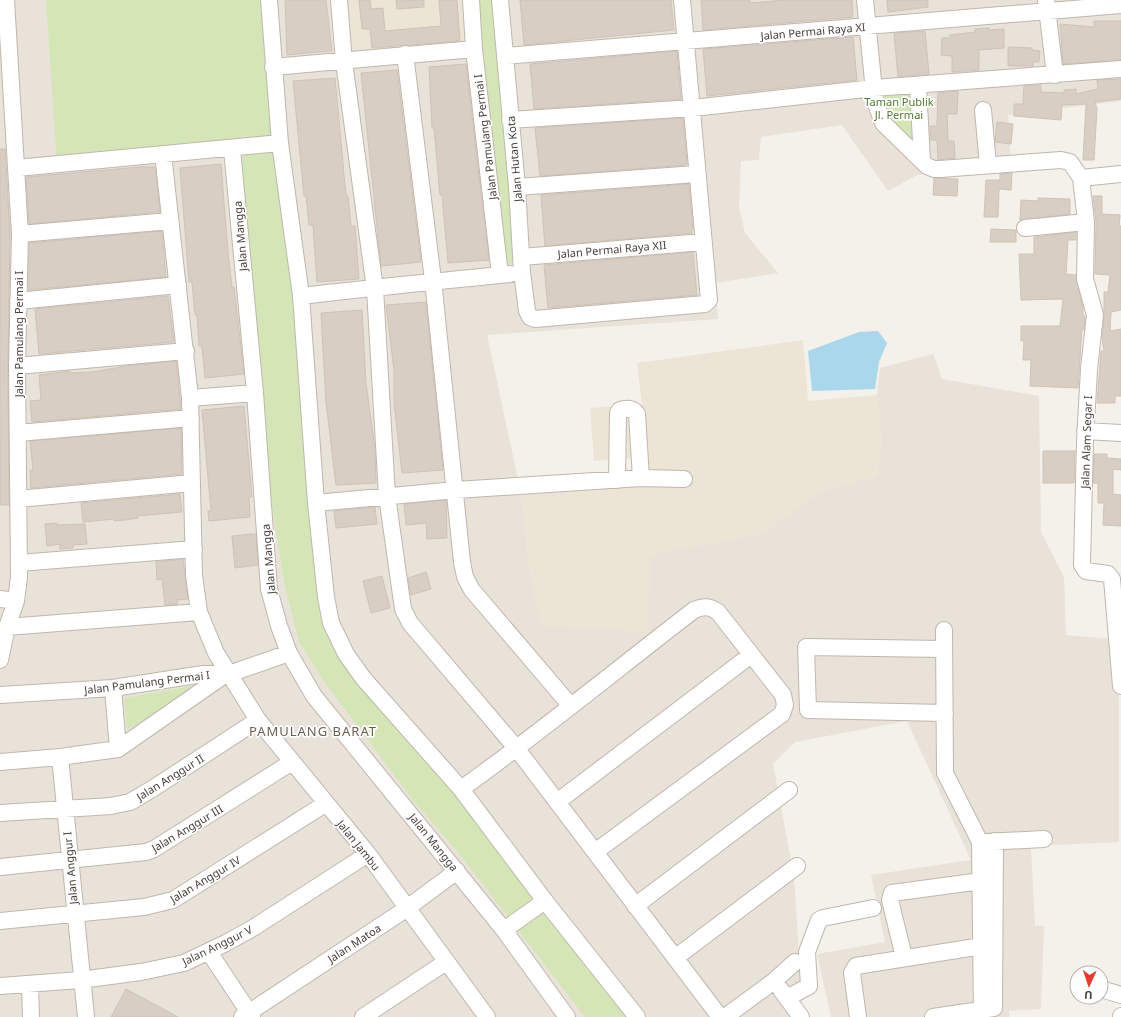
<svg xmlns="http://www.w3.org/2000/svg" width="1121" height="1017" viewBox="0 0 1121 1017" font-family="'Noto Sans',sans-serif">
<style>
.residential{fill:#e8e2d9}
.education{fill:#ece4d5}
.green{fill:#d4e6b6}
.water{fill:#abd7ec}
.building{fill:#d8cec3;stroke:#d0c3b4}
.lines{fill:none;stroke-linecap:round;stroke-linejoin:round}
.minor-casing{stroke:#bfb7ad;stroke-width:18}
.minor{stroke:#fff;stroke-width:16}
.labels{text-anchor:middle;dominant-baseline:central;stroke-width:3.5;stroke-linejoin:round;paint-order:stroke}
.street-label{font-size:11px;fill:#484139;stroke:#fff}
.park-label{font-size:11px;fill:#50772f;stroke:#fff}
.quarter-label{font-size:13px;letter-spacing:1px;fill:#6a5e51;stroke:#fff}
</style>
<rect width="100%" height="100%" fill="#f4f0ea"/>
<path class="residential" d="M0 0H1121V101L1008 115 1011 163 917 175 888 191 842 125 761 137 759 160 741 161 739 207 745 233 778 273 715 283 718 319 487 335 521 493 531 579 650 554 761 534 819 492 877 476 881 439 877 395 880 368 933 354 942 379 1039 396 1041 532 1064 577 1066 635 1112 639 1119 701V842L1031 846 1035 926H1044L1041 1009 1009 1011V1017H831L817 954 885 942 871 875 971 860 907 721 795 742 773 764 794 876 803 1017H0Z"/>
<path class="education" d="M339 0H471L474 49 344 62Z
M803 340 808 401 877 395 881 439 877 476 819 492 761 534 650 554 649 632 540 626 531 579 521 493 650 485 646 457 594 461 590 408 642 404 637 363Z"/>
<path class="green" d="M46 0H264L336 639 630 1017H585L461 856 412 799 323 680 299 641 284 582 271 500 262 393 229 147 57 163Z
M472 0H503L527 262 501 264Z
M918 85 922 161 883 123 874 88Z
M214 682 127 729 124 698Z"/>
<path class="water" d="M878 331 887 343 879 362 875 389 812 391 808 351 859 332Z"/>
<path class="building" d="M285 0H326L332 51 287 55Z
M359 0H370L371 9 383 8 385 31 441 26 439 0H457L460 41 372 48 370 29H362Z
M396 0H424V7L397 9Z
M520 0H671L674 30 524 45Z
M701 0H750V3L786 0H852L853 17 703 30Z
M887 0H928V7L888 12Z
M1094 21H1121V60L1063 64 1060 24 1094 27Z
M989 28V30L1004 29V48L979 50V70L952 72V56L941 55 942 38H950V35L975 32V29Z
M925 31 929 74 898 77 894 33Z
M853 37 857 80 707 96 703 49Z
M1008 47 1032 48V50L1040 51 1039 62H1033V66H1008Z
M677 51 681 99 534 109 530 64Z
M466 64 489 260 448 263 442 195H440L434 128H432L429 67Z
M397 70 421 262 381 266 361 73Z
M335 78 346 196H348L351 226H355L359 279 317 282 313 225H309L306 196H304L293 81Z
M1121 79V99L1095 102 1097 109 1094 160H1083L1086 104 1062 105 1061 120 1014 116V104H1023L1024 86 1041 85V92L1064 93V90L1076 89V94L1098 89 1097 80Z
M958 91 957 114H947L948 141H954L955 158 938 160 937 140H931L930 126H937L938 93Z
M683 118 687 165 540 176 535 128Z
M997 122 1013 124 1011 144 995 142Z
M0 149H5L10 234 8 366 9 505H0Z
M221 164 228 253 232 287H234L244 374 205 378 202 346H199L197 315H195L192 282H189L180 168Z
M140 167H155L160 212 29 224 26 177Z
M1012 173 1011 190 999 189 998 217H984L986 180H1000V174Z
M934 178 958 179 957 196 933 195Z
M689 184 693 230H691L692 233 545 246 541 195Z
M1093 196H1102V214L1120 215 1119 226H1121V310L1111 312 1110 331 1121 329V396H1115V403H1097L1101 351H1104L1102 337 1104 316V292H1108L1110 275 1095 274 1096 222Z
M1038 198 1070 199V214L1020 220 1021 200 1038 201Z
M991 229 1016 230V242H990Z
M162 231 166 277 29 290V243Z
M1076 232V240H1068L1066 274 1076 275 1083 308V315L1085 316 1084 330 1082 329 1078 388 1030 386 1031 360H1023L1024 341H1021V326H1060L1063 299 1021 300 1019 254H1034V237Z
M693 252 697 295 548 308 544 265Z
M168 296 174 342 39 354 35 309Z
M426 302 443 470 402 473 394 403V371L386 305Z
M362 310 366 383 375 449 376 483 336 485 326 402 321 313Z
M176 361 181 409 32 422 30 401 41 400 39 375 70 371V373L92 372 126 366Z
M244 406 252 497H249L250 517 209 521 208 511H211L202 410Z
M181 428 182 474 31 488 30 470H33L30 441Z
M1043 451H1075L1074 483H1043Z
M1094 454H1107V458L1121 459V470L1113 469V494L1121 495V526L1103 525 1104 503H1098V483H1093Z
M180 494 182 512 137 516 138 518 125 520 114 521V519L83 522 81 503Z
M446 500 447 538 427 539 426 523 406 525 404 504Z
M375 507 377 524 336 528 334 511Z
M57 523V525L85 524 87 544 73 545V548L60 549V544L47 546 45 524Z
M252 534H256L258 565 235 568 232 536Z
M183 559 188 599 177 600 178 604 165 605 162 579 157 580 156 562Z
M426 572 431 589 411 595 408 578Z
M382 576 390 608 371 613 363 581Z
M126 989 178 1017H111Z"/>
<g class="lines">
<defs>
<path id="minor" d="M269 0 280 143 301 296 316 503 326 597 331 623 346 654 363 678 461 789 545 901 637 1017
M339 0 344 62 375 289 387 496 403 609 410 623 422 637 517 749 720 1017
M471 0 474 49 500 275
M500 0 517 187 522 272 527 311 530 317 535 319 705 304 709 300 682 0
M865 0 875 101 883 123 927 166 934 169H940L1061 160 1070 162 1081 178 1121 174
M1046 0 1055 75
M405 54 433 280 462 562 465 577 472 590 570 705
M505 56 1121 5
M273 67 474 49
M918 85 922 161
M983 110 988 165
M510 120 693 108 874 88 1121 69
M232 149 255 393 269 589 279 626 289 653 314 696 504 930 567 1017
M163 154 190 398 194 575 199 612 216 653 258 720 368 854 487 1017
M17 168 280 143
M1081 178 1086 222 1085 279 1095 315 1089 369 1085 441 1082 565 1086 571 1108 574 1112 579 1121 686
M517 187 696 174
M1025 228 1086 222
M20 234 170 221
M522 257 703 242
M301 296C370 288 440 281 510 274
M18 301 178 285
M17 366 186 351
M190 398 255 393
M1085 431 1121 433
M18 433 191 418
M617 480 618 413 620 410C626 408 633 408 637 414L641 478
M18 499 192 483
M316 503 456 490 641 478 684 479
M19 563 194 549
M0 599 16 601
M7 627 199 612
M944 630 945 773 980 842 982 1017
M944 649 806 647 808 710 945 713
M0 660 7 627 16 601 19 577 17 366 20 234 6 0
M113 688 118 749
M0 695 113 688 203 674H216L223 676
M60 757 86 1017
M0 762 60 757 118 749 223 676 289 653
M461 789C541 732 616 670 694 610 704 606 709 606 718 612L783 695 785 705 782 714 595 852
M557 802 751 655
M0 813 111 806 130 802 152 789 258 720
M984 842 1044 839
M0 867 146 852 154 849 292 762
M635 906 789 790
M0 921 144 907 173 900 325 804
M504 930 545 901
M209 952 252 1017
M904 957 890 900 892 893 981 881
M675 958 797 866
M30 984 31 1017
M0 986 80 980 141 972 184 963 226 943 253 928 368 854
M1101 989 1121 995
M781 990 801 1017
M787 998 809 986 807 952 819 920 823 918 873 908
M242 1017 403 911 457 871
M363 1017 446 962
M725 1017 774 981 795 962
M858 1017 852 973 856 966 982 946
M933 1017 994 1008 995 841
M1121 1017V1016"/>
</defs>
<use href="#minor" class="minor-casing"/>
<use href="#minor" class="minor"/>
</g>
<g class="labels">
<g class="street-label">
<text transform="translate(813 31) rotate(-5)">Jalan Permai Raya XI</text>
<text transform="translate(485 137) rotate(-97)">Jalan Pamulang Permai I</text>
<text transform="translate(514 159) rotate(-95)">Jalan Hutan Kota</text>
<text transform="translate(240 236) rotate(-95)">Jalan Mangga</text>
<text transform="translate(612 249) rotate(-5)">Jalan Permai Raya XII</text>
<text transform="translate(18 334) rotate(-90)">Jalan Pamulang Permai I</text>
<text transform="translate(1086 442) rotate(-88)">Jalan Alam Segar I</text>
<text transform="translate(268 559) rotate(-95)">Jalan Mangga</text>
<text transform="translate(147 682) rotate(-7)">Jalan Pamulang Permai I</text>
<text transform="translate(170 777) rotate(-32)">Jalan Anggur II</text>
<text transform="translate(187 828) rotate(-31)">Jalan Anggur III</text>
<text transform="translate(434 842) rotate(51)">Jalan Mangga</text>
<text transform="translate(359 845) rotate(51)">Jalan Jambu</text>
<text transform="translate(70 868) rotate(-95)">Jalan Anggur I</text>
<text transform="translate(205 879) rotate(-31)">Jalan Anggur IV</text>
<text transform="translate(354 943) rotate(-33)">Jalan Matoa</text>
<text transform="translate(217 945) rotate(-26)">Jalan Anggur V</text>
</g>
<g class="park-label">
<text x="899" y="101">Taman Publik<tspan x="899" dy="13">Jl. Permai</tspan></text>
</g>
<g class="quarter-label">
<text x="313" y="731">PAMULANG BARAT</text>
</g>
</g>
<g transform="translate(1089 985) rotate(183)"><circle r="19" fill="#ffffff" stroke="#b6b3b0"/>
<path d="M0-3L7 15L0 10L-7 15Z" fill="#ed3729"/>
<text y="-6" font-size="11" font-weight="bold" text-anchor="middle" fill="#484139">U</text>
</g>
</svg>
